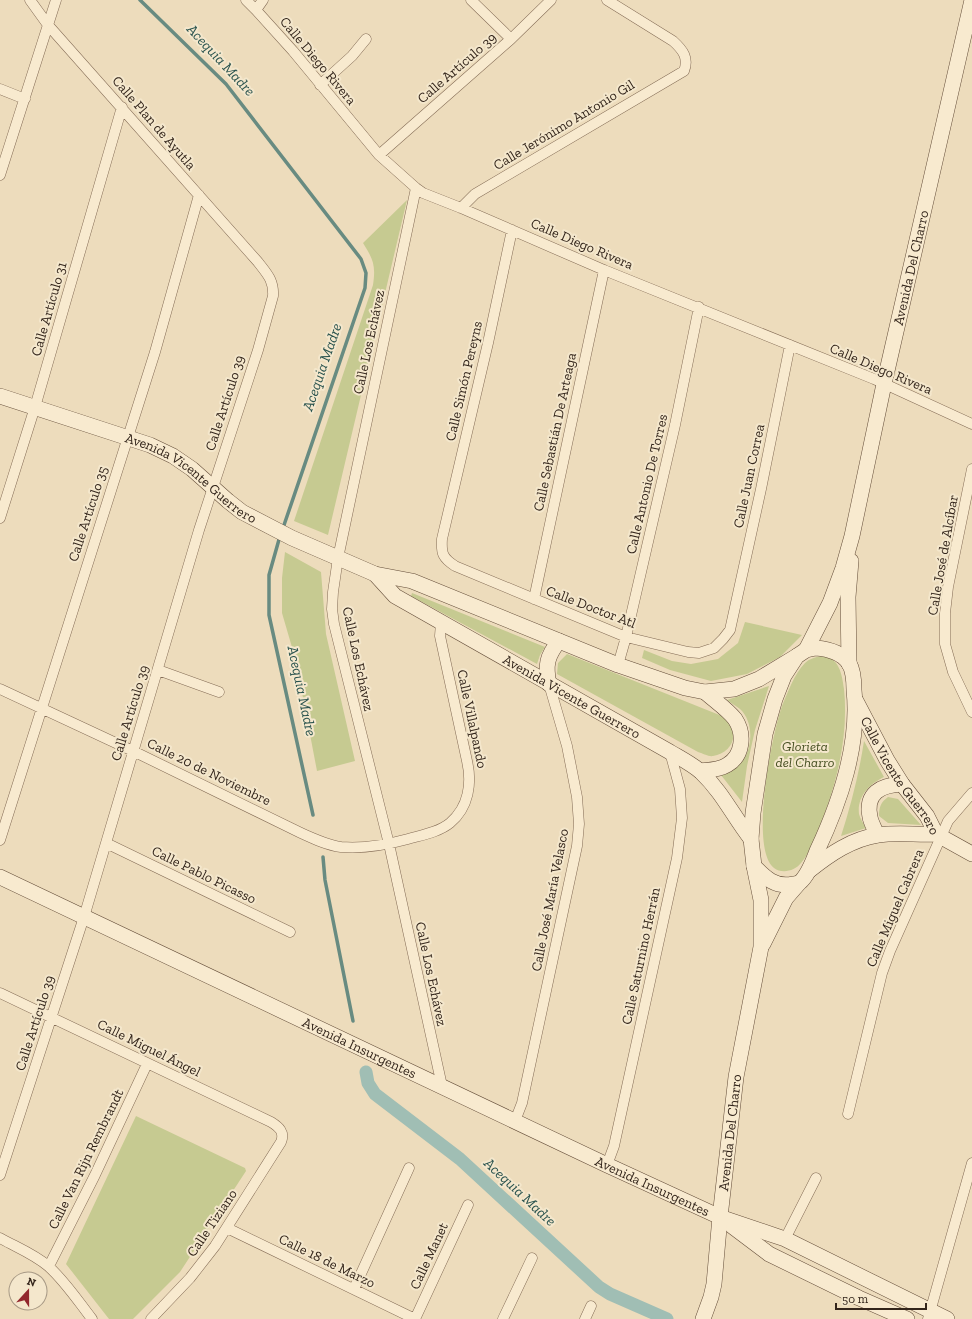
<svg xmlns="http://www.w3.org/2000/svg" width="972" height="1319" viewBox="0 0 972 1319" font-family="'Zilla Slab',serif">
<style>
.green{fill:#c6ca91}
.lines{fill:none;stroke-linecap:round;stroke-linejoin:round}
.stream{stroke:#688b81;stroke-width:3.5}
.canal{stroke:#a0beb4;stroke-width:13}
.street-casing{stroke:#846c56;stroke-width:11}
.secondary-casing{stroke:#654e3a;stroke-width:16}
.street{stroke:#f8eacf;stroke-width:10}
.secondary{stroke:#f8eacf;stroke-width:15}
.labels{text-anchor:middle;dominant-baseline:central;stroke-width:4;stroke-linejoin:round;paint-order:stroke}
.street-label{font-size:14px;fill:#33251b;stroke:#f4e7cc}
.park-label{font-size:14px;font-style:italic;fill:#464f22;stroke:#f4e7cc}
.water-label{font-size:15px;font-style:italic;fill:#2a534e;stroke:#f4e7cc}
</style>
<rect width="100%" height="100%" fill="#eddcbc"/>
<path class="green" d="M407 200 328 535 294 521 373 285C376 265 373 259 363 243Z
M285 552 321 572 326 634 355 761 317 771 296 661 282 613V578Z
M412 593 545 647 540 655 537 664 411 596Z
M745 622 802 635 780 657 747 674 711 681 670 670 642 658 644 650 672 661 691 664 718 659 738 643Z
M567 654 722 716C725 719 731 723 732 728 737 742 727 754 713 756 709 757 702 753 698 752L557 674 558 663Z
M821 656C839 656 842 674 844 689 849 737 836 787 818 831 813 842 809 854 801 863 795 871 782 874 774 868 749 848 772 734 782 706 788 692 794 674 805 663 809 659 815 657 821 656Z
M769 686 755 730 747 766 742 802 721 775C729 771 739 767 744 759 753 744 753 721 740 709 736 706 731 703 727 700Z
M864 741 884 777C869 784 857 797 859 814 860 818 863 823 866 828L841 836C851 805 859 774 864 741Z
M888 797 898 799 921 825 888 823 879 816C879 807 881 802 888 797Z
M136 1116 245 1168 246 1171 180 1272 133 1319H109L66 1264Z"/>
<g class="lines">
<path class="stream" d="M140 0 226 84 361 259 366 273 365 288 283 528
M280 536 269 575V615L313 815
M323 857 325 880 353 1021"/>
<path class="canal" d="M366 1072 368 1083 375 1094 460 1159 599 1287 610 1294 667 1319"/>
<defs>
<path id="street" d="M246 0 256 10 293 51 379 155 416 188 423 193 461 208 604 270 874 379 972 424
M471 0 511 39
M256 10 263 0
M320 85 352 56 366 39
M0 89 25 99
M379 155 511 39 551 0
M0 175 56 0
M416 188 338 558 333 592 332 609 334 624 389 844 442 1086
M461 208 475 194 684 71C689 58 683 50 673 41L607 0
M512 230 488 343 442 539C441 554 443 558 455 566L626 637 688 652 699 653 714 648 723 639 730 630 761 489 790 345
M972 469 948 587 945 613V644L953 672 972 712
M0 518 35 407 122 107
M534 599 604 270
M618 665 626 637 675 425 699 307
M158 670 219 692
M0 689 133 751 301 833C314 839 327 845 341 847 364 849 386 845 408 839 422 835 439 832 450 823 469 807 472 783 467 761L440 636 441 623
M0 840 155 352 199 195
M106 843 290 932
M0 993 271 1122C279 1127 285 1132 281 1142L215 1246 190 1278 151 1319
M848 1114 882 973 890 951 948 821 972 793
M515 1121 522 1103 577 846 579 824 577 797 567 746 549 684
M607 1165 614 1146 677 858 682 818 680 789 670 752
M0 1175 84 917 199 530 258 350 273 296C274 280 267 274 258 262L48 25 30 0
M227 1228 415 1319 468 1205
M0 1238C16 1247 34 1254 48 1266 65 1281 78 1301 92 1319
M785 1239 816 1178
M49 1266 95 1175 147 1064
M354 1289 409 1168
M503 1319 532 1258
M585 1319 591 1306
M928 1319 972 1163"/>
<g id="secondary">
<path id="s1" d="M0 396 150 445 173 456 192 469 228 501 242 512 292 538 375 574 412 581 618 665 685 688 705 692 734 689 759 679 797 656"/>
<path id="s2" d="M375 574 395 596 670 752C680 758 692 764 701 772 723 793 733 816 751 839"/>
<path d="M816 648C828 649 841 652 849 663 853 670 854 681 854 690 860 745 840 802 817 851 813 861 808 876 799 883 798 883 794 884 793 884 776 888 765 878 754 866L751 839 753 813 765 734 775 699 784 676 797 656 806 650Z"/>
<path id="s3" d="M806 650 830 603 843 568 852 536 884 384 972 0"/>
<path d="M849 664 848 597 851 561"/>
<path d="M549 684C545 665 547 656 559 641"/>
<path id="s4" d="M856 701 887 760 902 784 927 816 936 834 972 854"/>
<path d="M700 771C709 770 719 770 727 765 743 756 745 734 735 719 727 709 715 701 705 692"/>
<path d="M877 835C875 829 871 823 870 817 865 793 881 785 902 784"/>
<path d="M810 870C830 854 852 839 878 835 897 832 917 835 936 834"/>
<path id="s5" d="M0 877 607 1165 720 1217 785 1239 947 1319"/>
<path d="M763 944 786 898 799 883"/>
<path d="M732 1226 769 1254 859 1298 907 1319"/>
<path id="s6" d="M703 1319 711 1297 714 1284 720 1217 736 1077 761 947V900L754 866"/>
</g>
</defs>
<use href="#street" class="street-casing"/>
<use href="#secondary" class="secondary-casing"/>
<use href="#street" class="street"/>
<use href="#secondary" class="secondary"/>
</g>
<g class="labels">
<g class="street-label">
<text transform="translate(318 61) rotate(50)">Calle Diego Rivera</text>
<text transform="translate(457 68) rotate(-41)">Calle Artículo 39</text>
<text transform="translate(154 123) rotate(49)">Calle Plan de Ayutla</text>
<text transform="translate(564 125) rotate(-31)">Calle Jerónimo Antonio Gil</text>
<text transform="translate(582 244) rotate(23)">Calle Diego Rivera</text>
<text stroke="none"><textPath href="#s3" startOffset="398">Avenida Del Charro</textPath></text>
<text transform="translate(49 309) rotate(-74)">Calle Artículo 31</text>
<text transform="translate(369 342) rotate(-78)">Calle Los Echávez</text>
<text transform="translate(881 369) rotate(23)">Calle Diego Rivera</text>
<text transform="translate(464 381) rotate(-77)">Calle Simón Pereyns</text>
<text transform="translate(225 403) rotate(-72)">Calle Artículo 39</text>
<text transform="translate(555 432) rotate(-78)">Calle Sebastián De Arteaga</text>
<text transform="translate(749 476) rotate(-78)">Calle Juan Correa</text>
<text stroke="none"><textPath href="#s1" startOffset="210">Avenida Vicente Guerrero</textPath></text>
<text transform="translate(647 484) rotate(-77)">Calle Antonio De Torres</text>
<text transform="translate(88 514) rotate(-72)">Calle Artículo 35</text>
<text transform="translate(943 555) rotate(-80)">Calle José de Alcíbar</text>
<text transform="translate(591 607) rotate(21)">Calle Doctor Atl</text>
<text transform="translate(358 659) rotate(78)">Calle Los Echávez</text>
<text stroke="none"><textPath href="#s2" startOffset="233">Avenida Vicente Guerrero</textPath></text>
<text transform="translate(130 713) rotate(-73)">Calle Artículo 39</text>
<text transform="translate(472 719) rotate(78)">Calle Villalpando</text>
<text transform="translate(209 772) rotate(26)">Calle 20 de Noviembre</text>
<text stroke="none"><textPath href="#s4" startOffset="87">Calle Vicente Guerrero</textPath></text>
<text transform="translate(204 875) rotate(26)">Calle Pablo Picasso</text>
<text transform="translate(550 900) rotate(-79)">Calle José María Velasco</text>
<text transform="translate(895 908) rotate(-67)">Calle Miguel Cabrera</text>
<text transform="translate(641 956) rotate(-78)">Calle Saturnino Herrán</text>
<text transform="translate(431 974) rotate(78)">Calle Los Echávez</text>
<text transform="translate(35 1023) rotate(-72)">Calle Artículo 39</text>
<text transform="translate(149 1048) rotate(26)">Calle Miguel Ángel</text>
<text stroke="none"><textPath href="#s5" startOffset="398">Avenida Insurgentes</textPath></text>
<text stroke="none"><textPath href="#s6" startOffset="189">Avenida Del Charro</textPath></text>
<text transform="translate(86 1159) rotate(-64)">Calle Van Rijn Rembrandt</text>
<text stroke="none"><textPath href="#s5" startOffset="722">Avenida Insurgentes</textPath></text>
<text transform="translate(212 1223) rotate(-56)">Calle Tiziano</text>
<text transform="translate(429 1256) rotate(-65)">Calle Manet</text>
<text transform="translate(327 1261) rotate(26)">Calle 18 de Marzo</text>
</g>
<g class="park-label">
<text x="805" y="746">Glorieta<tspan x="805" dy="16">del Charro</tspan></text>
</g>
<g class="water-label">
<text transform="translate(221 60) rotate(47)">Acequia Madre</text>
<text transform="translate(322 367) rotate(-71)">Acequia Madre</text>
<text transform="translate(302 691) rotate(78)">Acequia Madre</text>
<text transform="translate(520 1192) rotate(43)">Acequia Madre</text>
</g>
</g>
<g transform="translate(28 1291) rotate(21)"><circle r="19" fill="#f4e7cc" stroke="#a79985"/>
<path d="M0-3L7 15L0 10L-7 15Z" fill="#92272d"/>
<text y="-6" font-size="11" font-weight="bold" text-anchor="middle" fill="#33251b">N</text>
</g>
<path d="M836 1303v6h90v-6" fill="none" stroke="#33251b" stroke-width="2"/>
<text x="842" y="1303" font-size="12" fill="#33251b" stroke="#f4e7cc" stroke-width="3" paint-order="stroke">50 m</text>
</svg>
